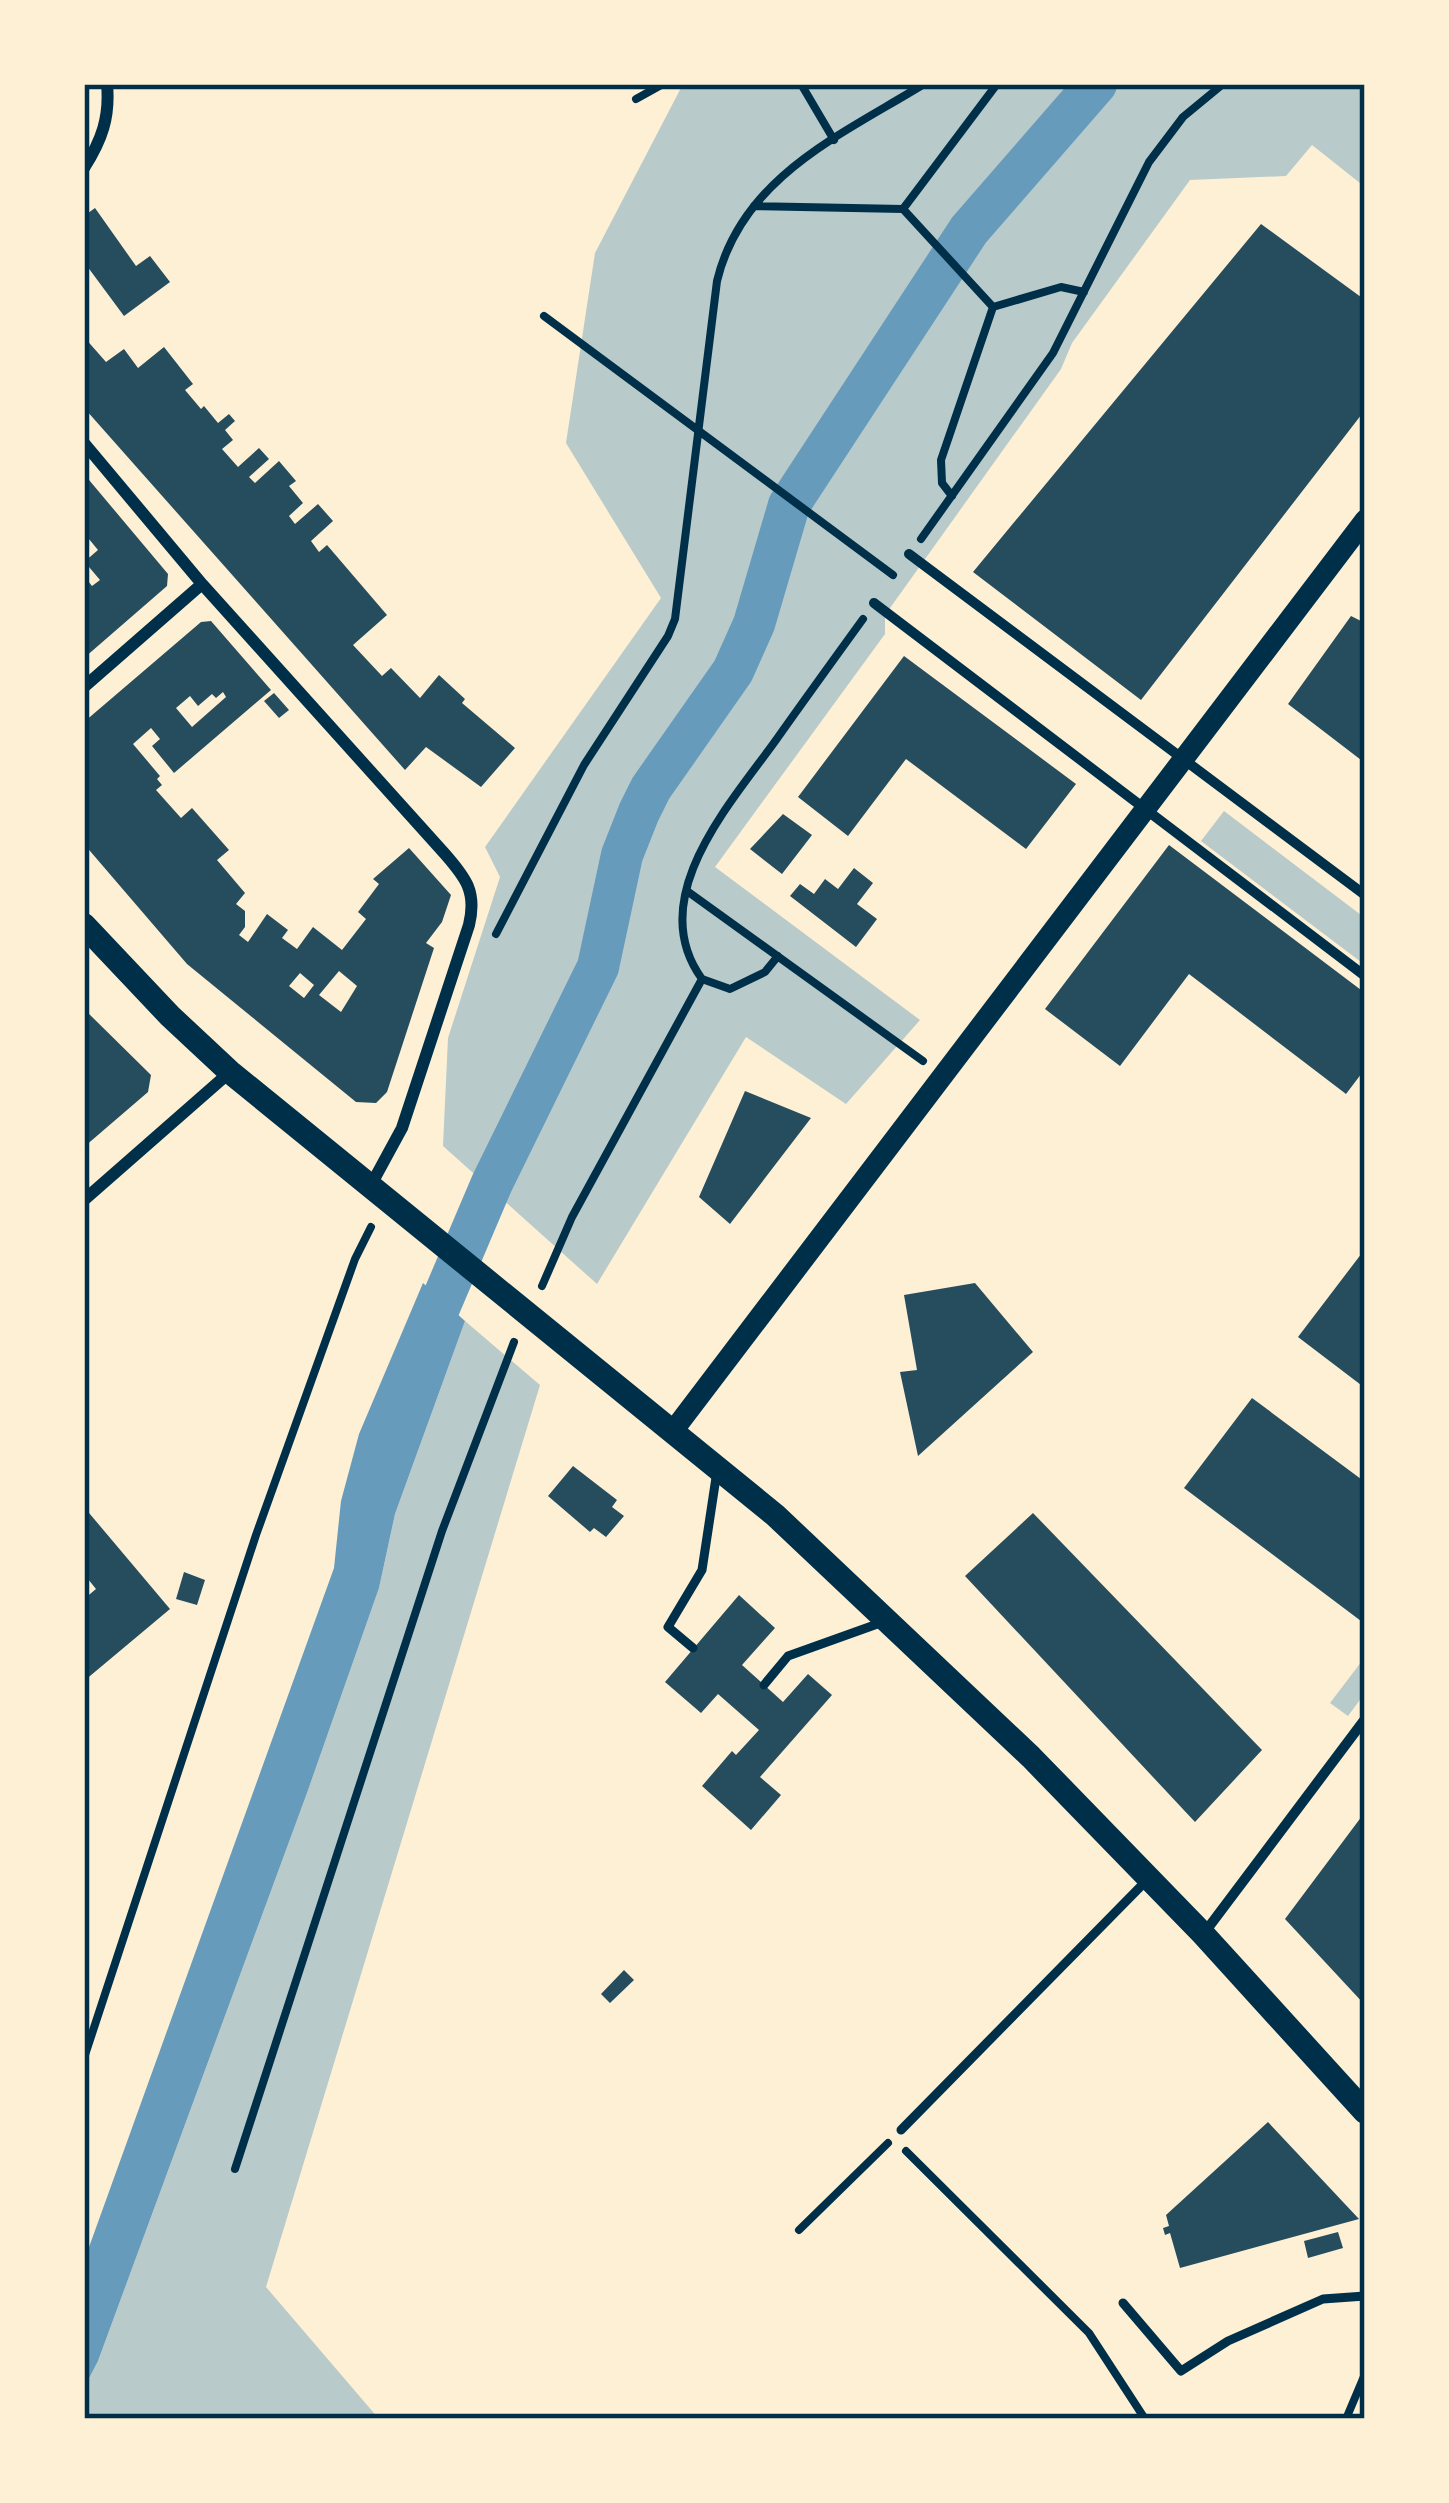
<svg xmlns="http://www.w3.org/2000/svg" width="1449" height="2503" viewBox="0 0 1449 2503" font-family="'PT Sans',sans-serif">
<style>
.green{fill:#b9caca}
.water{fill:#669bbc}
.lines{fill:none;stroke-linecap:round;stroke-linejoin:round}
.canal{stroke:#669bbc;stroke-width:42}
.building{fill:#264d5e;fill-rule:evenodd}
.path{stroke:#003049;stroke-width:8}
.service{stroke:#003049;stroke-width:9}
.pedestrian{stroke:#003049;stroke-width:10}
.minor{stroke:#003049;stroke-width:12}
.tertiary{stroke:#003049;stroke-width:21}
.secondary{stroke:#003049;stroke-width:24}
.neatline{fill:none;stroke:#003049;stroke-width:4.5}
</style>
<rect width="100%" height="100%" fill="#fdf0d5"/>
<path class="green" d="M683 84H1365V187L1312 145 1286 176 1190 180 1072 343 1061 369 885 615V634L715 867 920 1020 846 1104 746 1037 597 1284 443 1146 448 1038 500 877 485 847 661 598 566 443 595 253Z
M1224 811 1365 918V965L1201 841Z
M465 1321 540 1385 266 2287 379 2419H84V2388L98 2361 307 1793 379 1588 395 1514Z
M1365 1657V1693L1348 1716 1330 1703Z"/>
<path class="water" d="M423 1283 465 1321 395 1514 379 1588 307 1793 98 2361 84 2388V2261L334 1568 341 1501 359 1434Z"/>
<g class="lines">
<path class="canal" d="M421 1350 492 1183 598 967 622 855 639 812 651 788 733 671 754 624 789 505 969 230 1096 84"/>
</g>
<path class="building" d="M95 208 136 266 150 256 170 282 124 316 84 262V216Z
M1261 224 1365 300V410L1141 700 973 572Z
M84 337 106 362 124 349 138 368 164 347 193 384 185 390 201 409 204 406 218 423 229 414 235 421 225 430 233 440 222 449 238 467 259 448 269 459 249 477 255 483 279 461 296 481 289 486 303 503 289 516 295 524 318 504 333 521 311 541 319 552 327 545 387 615 353 645 382 676 391 668 420 698 439 675 465 699 462 703 515 748 481 787 426 747 405 770 86 410Z
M84 474 168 574 167 586 84 658V576L92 586 100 580 89 567 84 571V562L98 550 84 533Z
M1351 616 1365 623V763L1288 704Z
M211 621 271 690 174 773 152 746 160 739 151 728 133 744 160 776 157 779 162 785 156 790 181 818 192 808 229 850 217 860 245 893 236 904 245 911V927L239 935 248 942 267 914 288 930 282 938 297 949 313 927 342 950 366 919 358 912 379 884 373 879 409 848 451 895 442 922 426 943 434 948 387 1092 376 1103 356 1102 187 964 84 844V722L201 622ZM223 692 226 697 192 727 176 708 190 696 198 706 212 694 216 698ZM339 971 357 986 341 1012 319 995ZM300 973 314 985 304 998 289 986Z
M904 656 1076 784 1026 849 906 759 848 836 798 797Z
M274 693 289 710 279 718 264 701Z
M783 814 812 835 782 874 750 849Z
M1169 845 1365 993V1069L1346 1094 1189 974 1120 1066 1045 1009Z
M854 868 873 883 857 904 877 919 856 947 790 896 800 884 814 894 825 879 838 889Z
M84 1009 151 1075 148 1092 84 1147Z
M745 1091 811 1118 730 1224 699 1197Z
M1365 1249V1388L1298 1337Z
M975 1283 1033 1352 918 1456 900 1372 917 1370 904 1295Z
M1252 1398 1365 1482V1615L1361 1621 1184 1488Z
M573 1466 617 1500 612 1507 624 1516 606 1537 594 1528 590 1532 548 1496Z
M84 1507 170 1609 84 1681V1599L96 1589 84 1574Z
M1033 1513 1262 1750 1195 1822 965 1576Z
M184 1572 205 1580 197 1605 176 1599Z
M739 1595 775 1628 742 1665 783 1702 808 1674 832 1695 760 1777 781 1795 751 1830 702 1786 732 1751 736 1755 759 1730 718 1694 701 1713 665 1682Z
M1365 1812V2005L1285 1919Z
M624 1970 634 1980 610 2003 601 1994Z
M1268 2122 1359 2219 1180 2268 1170 2233 1165 2235 1163 2228 1169 2226 1166 2215Z
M1338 2232 1343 2248 1308 2258 1304 2241Z"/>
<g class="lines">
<path class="path" d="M801 84 834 140
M636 99 663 84
M754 206 903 209
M993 307 1061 287 1084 292
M544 316 893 575
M952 496 942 483 941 460 993 307 903 209 997 84
M921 539 1053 353 1149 162 1183 117 1223 84
M687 891 923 1061
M496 934 584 765 668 636 675 619 717 281C742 177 841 135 924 84
M702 979 730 989 765 972 778 956
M542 1286 572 1217 702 979C643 898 731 803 776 740 805 699 834 659 863 619
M84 2058 256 1535 355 1259 371 1227
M906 2151 1089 2333 1145 2419
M235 2169 442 1531 514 1342
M799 2230 888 2143
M1346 2419 1365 2374"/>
<path class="service" d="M693 1648 668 1627 702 1570 717 1471
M764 1685 788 1656 883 1622
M901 2130 1146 1881
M1123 2303 1181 2371 1228 2341 1323 2299 1365 2296"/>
<path class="pedestrian" d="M909 554 1365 895
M874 603 1365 976
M1205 1932 1365 1719"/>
<path class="minor" d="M84 168C102 140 110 117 107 84
M84 443 202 584 445 854C466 878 477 892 469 925L402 1128 371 1185
M84 687 202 584
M84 1200 230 1072"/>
<path class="tertiary" d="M673 1431 1365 520"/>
<path class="secondary" d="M84 925 170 1016 230 1072 775 1515 1031 1757 1203 1934 1365 2112"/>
</g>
<rect width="1449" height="2503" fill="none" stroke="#fdf0d5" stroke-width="174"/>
<rect x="87" y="87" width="1275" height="2329" class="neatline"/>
</svg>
